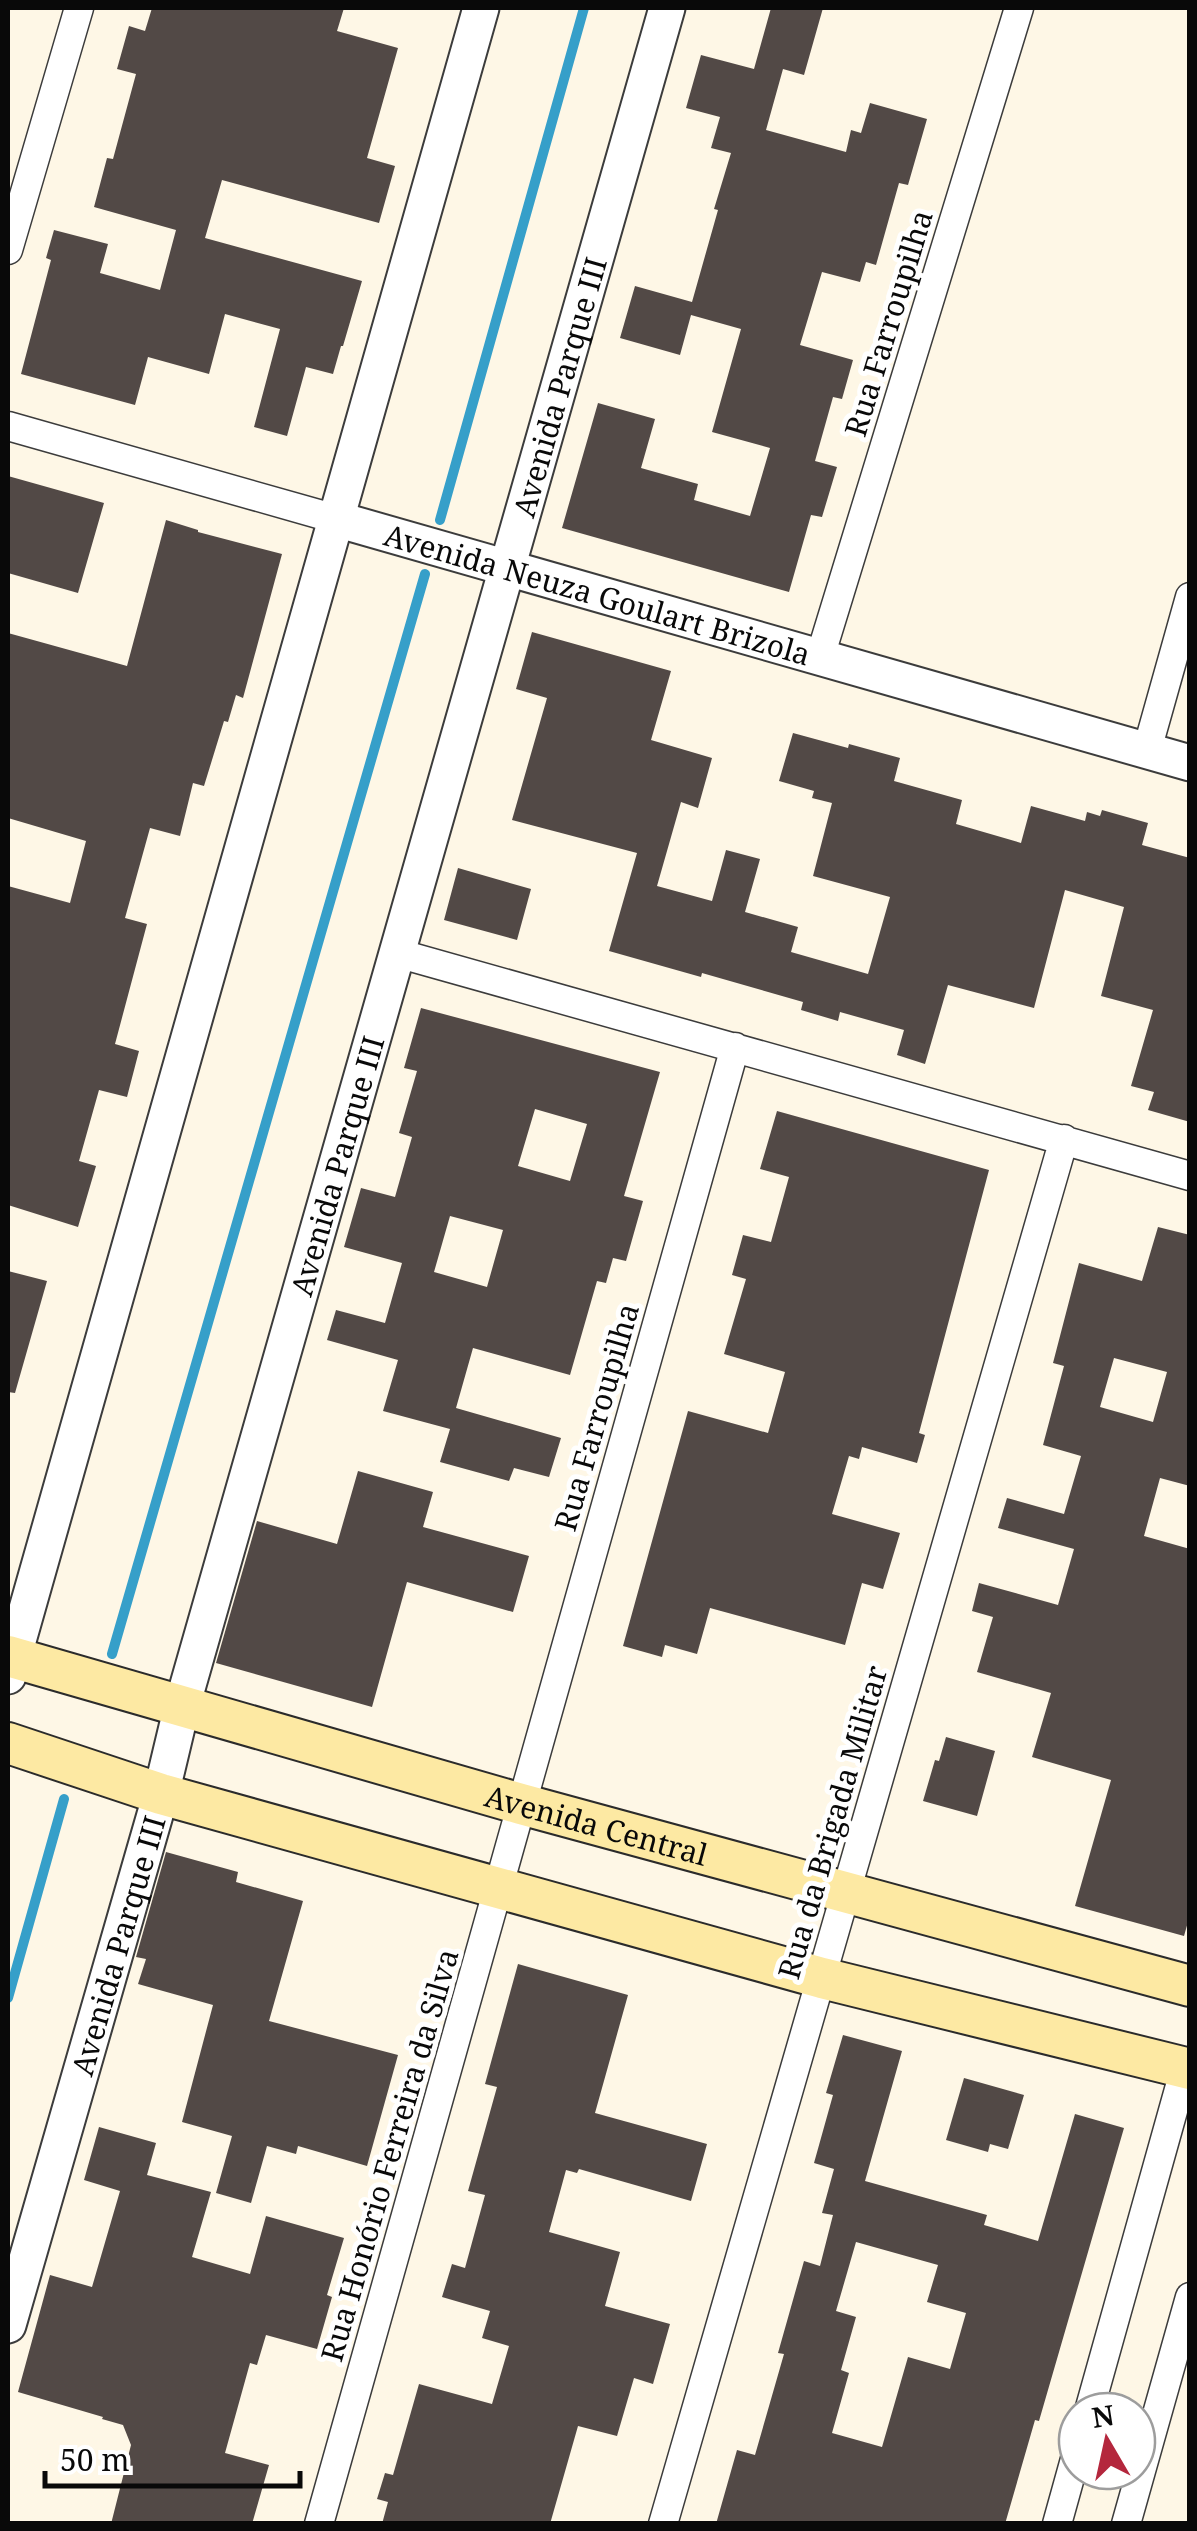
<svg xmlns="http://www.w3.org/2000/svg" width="1197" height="2531" viewBox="0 0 1197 2531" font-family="'Noto Serif',serif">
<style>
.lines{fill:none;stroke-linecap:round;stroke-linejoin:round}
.stream{stroke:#369fc9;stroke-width:10}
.building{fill:#524946;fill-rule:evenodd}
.minor-casing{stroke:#3c3c3c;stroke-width:31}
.tertiary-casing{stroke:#3c3c3c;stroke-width:39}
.secondary-casing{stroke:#2b2b2b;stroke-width:44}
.minor{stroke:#fff;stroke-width:28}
.tertiary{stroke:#fff;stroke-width:35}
.secondary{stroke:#fde9a3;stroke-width:40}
.labels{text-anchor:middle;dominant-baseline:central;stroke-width:10;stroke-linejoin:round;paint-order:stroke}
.street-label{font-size:30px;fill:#090909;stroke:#fff}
</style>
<rect width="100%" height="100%" fill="#fef7e6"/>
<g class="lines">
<path class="stream" d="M440 520 584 8
M112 1654 425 574
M8 1998 64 1799"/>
</g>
<path class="building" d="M152 8H344L337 31 398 48 367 158 395 166 379 223 222 180 205 238 362 281 343 346H341L333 374 306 367 287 436 254 427 280 329 225 314 209 374 148 357 135 405 21 374 51 260 46 258 54 230 108 244 100 273 160 290 176 230 94 207 107 158 113 159 136 74 117 69 129 26 145 31Z
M771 8H823L804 75 783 69 766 130 846 152 851 130 861 133 870 103 927 119 908 185 899 183 876 265 866 262 860 282 822 272 800 345 853 360 842 399 833 397 815 461 837 467 822 517 811 515 789 592 562 528 598 403 655 419 641 468 698 484 694 500 750 516 770 448 712 432 741 329 691 315 680 355 620 338 635 286 692 302 718 210 714 209 731 153 711 148 720 117 686 108 701 55 754 69Z
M8 476 104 503 78 593 8 573Z
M166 520 198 530V532L282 554 243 698 236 695 228 722 224 721 204 786 193 783 180 836 150 828 125 918 147 924 115 1044 139 1051 127 1097 99 1090 79 1161 96 1166 78 1227 8 1205V886L70 903 86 841 8 818V633L127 666Z
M532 632 671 671 651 740 712 758 698 808 681 802 657 886 712 901 726 850 760 859 745 912 798 927 791 952 868 974 890 897 813 876 832 803 812 798 814 791 779 781 793 733 848 748 849 744 900 758 894 781 962 800 956 824 1021 843 1031 806 1085 821 1087 812 1100 816 1102 810 1148 823 1142 845 1190 858V1122L1148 1110 1154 1092 1131 1086 1153 1010 1101 996 1124 907 1065 890 1034 1008 948 985 925 1064 897 1055 904 1030 840 1012 838 1021 801 1010 803 1002 702 973 701 977 609 951 637 853 512 820 547 698 516 689Z
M458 868 531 889 517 940 444 920Z
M421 1008 660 1072 624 1196 643 1201 626 1261 613 1258 606 1283 597 1281 570 1375 473 1348 456 1408 561 1438 549 1477 514 1468 509 1481 440 1462 450 1429 383 1411 398 1360 327 1340 336 1310 385 1323 402 1263 344 1247 361 1188 395 1197 412 1137 399 1133 417 1071 404 1068ZM535 1109 587 1124 570 1181 518 1166ZM450 1216 503 1230 487 1287 434 1272Z
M777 1111 989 1170 919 1433 925 1435 917 1463 862 1447 859 1459 849 1456 832 1514 900 1533 883 1589 862 1583 845 1645 710 1608 697 1654 665 1645 662 1657 623 1646 688 1411 768 1433 785 1372 724 1354 746 1279 732 1275 743 1235 771 1242 789 1177 760 1169Z
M1158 1227 1190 1235V1486L1160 1478 1144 1536 1190 1549V1915L1184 1936 1075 1906 1111 1780 1032 1757 1051 1693 977 1672 993 1617 972 1611 979 1583 1058 1605 1074 1549 998 1528 1007 1498 1064 1514 1081 1456 1043 1445 1064 1366 1053 1363 1079 1263 1142 1281ZM1114 1358 1167 1372 1153 1422 1100 1407Z
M8 1271 47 1281 15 1393 8 1392Z
M358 1471 433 1492 423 1527 529 1556 513 1612 407 1582 372 1707 216 1663 257 1521 337 1544Z
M946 1737 995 1751 977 1816 923 1801 935 1760 939 1761Z
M166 1852 238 1872 236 1882 303 1901 269 2021 398 2055 367 2166 298 2146 296 2154 267 2146 251 2203 216 2193 232 2136 182 2122 213 2005 138 1984 146 1959 136 1957Z
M518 1964 628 1995 595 2113 707 2144 691 2201 579 2169 577 2173 566 2170 549 2232 620 2252 605 2306 670 2324 653 2384 634 2378 617 2436 578 2426 550 2524H382L388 2502 377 2499 385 2473 393 2475 419 2384 492 2404 509 2346 482 2338 490 2311 442 2297 452 2264 465 2268 485 2195 468 2191 497 2087 485 2084Z
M843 2035 902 2051 865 2181 987 2215 984 2225 1038 2241 1075 2114 1124 2128 1039 2421 1035 2420 1005 2524H716L737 2450 755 2455 784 2354 778 2353 804 2261 820 2266 833 2215 822 2213 834 2169 814 2163 833 2095 826 2093ZM856 2242 938 2265 927 2302 966 2313 950 2369 908 2357 882 2447 832 2433 849 2373 841 2370 856 2317 836 2311Z
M964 2078 1024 2095 1008 2149 990 2144 988 2152 946 2140Z
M99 2127 156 2143 147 2175 211 2192 192 2257 250 2274 266 2216 344 2238 327 2295 332 2297 317 2349 266 2335 257 2365 250 2363 225 2453 269 2465 252 2524H111L131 2445 123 2425 102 2419 103 2417 18 2392 50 2275 92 2287 120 2191 84 2180Z"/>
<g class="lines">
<defs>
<path id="minor" d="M8 250 79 8
M8 426 336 519
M820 657 1019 8
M1147 750 1190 597
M397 953 1190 1176
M1089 2411 1185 2068
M319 2524 735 1047
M663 2524 1064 1139
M1057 2524 1077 2452
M1126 2524 1190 2297"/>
<g id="tertiary">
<path id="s1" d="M336 519 1190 763"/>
<path d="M8 1676 481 8"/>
<path id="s2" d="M8 2325 161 1794 182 1706 667 8"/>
</g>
<g id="secondary">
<path id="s3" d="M8 1656 521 1804 1190 1986"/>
<path d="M8 1743 161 1794 822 1978 1190 2069"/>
</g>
</defs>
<use href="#minor" class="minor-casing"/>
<use href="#tertiary" class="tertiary-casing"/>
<use href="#secondary" class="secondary-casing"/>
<use href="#minor" class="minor"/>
<use href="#tertiary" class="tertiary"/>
<use href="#secondary" class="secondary"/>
</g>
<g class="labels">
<g class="street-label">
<text transform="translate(888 323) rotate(-73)">Rua Farroupilha</text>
<text stroke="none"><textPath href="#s2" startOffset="2015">Avenida Parque III</textPath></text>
<text stroke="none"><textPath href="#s1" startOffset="272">Avenida Neuza Goulart Brizola</textPath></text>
<text stroke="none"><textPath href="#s2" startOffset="1205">Avenida Parque III</textPath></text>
<text transform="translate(596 1417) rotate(-74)">Rua Farroupilha</text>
<text transform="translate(832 1822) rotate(-74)">Rua da Brigada Militar</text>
<text stroke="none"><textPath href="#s3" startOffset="612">Avenida Central</textPath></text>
<text stroke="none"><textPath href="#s2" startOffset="395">Avenida Parque III</textPath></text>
<text transform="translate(389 2155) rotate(-74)">Rua Honório Ferreira da Silva</text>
</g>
</g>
<rect width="1197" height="2531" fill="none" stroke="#090909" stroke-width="20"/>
<g transform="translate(1107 2441) rotate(351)"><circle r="48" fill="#ffffff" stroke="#9d9d9d" stroke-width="2.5"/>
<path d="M0-8L18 38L0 25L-18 38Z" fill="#b4273d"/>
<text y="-15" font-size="28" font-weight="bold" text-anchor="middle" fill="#090909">N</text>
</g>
<path d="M45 2471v15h255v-15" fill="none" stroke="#090909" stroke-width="5"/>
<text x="60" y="2471" font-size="30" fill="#090909" stroke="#ffffff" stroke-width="8" paint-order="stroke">50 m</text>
</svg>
